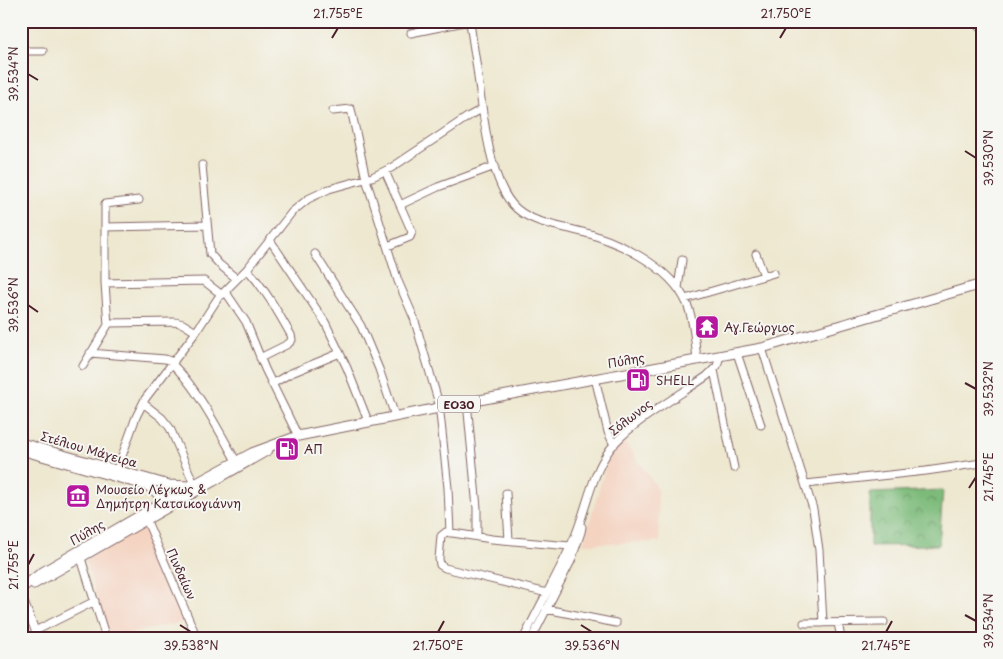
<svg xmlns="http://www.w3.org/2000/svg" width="1003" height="659" viewBox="0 0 1003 659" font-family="'Playpen Sans',sans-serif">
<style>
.built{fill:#f4d3c1}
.forest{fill:url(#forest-crowns);stroke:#646d52}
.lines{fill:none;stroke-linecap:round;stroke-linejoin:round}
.minor-casing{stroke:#836565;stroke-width:9}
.major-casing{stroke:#836565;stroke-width:11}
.minor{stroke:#fff;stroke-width:7}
.major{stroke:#fff;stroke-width:9}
.ticks{fill:none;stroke:#4a1f2b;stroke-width:2}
.labels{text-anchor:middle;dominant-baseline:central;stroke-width:4;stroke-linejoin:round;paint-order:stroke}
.shield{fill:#f6f6f2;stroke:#7e6067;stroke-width:1}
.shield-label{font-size:11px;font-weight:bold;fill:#4a1f2b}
.poi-label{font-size:12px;fill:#4a1f2b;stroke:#f6f6f2;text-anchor:start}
.street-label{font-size:12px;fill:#4a1f2b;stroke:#f6f6f2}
.neatline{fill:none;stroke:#4a1f2b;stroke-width:2}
.ticks-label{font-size:12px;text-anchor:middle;fill:#4a1f2b}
</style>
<defs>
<pattern id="forest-crowns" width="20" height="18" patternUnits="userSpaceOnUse" patternTransform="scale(1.25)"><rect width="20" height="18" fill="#7dbb7a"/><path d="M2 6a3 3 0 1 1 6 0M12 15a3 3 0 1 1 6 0" fill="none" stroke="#689764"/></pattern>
</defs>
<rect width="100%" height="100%" fill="#f6f6f2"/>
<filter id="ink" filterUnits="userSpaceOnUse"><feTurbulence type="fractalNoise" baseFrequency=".02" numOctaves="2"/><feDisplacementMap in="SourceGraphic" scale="10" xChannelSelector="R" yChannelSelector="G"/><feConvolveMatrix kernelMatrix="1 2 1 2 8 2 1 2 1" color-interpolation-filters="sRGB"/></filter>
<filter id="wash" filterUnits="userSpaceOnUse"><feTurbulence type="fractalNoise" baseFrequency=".0096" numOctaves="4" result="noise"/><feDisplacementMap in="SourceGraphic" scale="20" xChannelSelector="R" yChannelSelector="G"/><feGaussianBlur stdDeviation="1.12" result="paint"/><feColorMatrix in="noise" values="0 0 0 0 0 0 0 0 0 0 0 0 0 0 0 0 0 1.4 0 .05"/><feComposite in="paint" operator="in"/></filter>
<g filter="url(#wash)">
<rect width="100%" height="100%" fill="#eee8d0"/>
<path class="built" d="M623 440 657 487 660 542 583 544 607 462 611 454Z
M145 525 188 621 109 638 85 559Z"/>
<path class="forest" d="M943 490 939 545 870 546V493Z"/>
</g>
<g filter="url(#ink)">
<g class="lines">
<defs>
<path id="minor" d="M470 21C472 40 476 59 478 77 483 112 489 177 512 204 526 221 553 225 574 230 612 238 671 265 687 304 694 321 695 342 697 360
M973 21 982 29
M411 33 469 21
M21 51H43
M333 111 351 109 366 179 398 281 414 318 439 404 448 488 450 533
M202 165 210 254 220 265 237 279
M385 171 412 232 410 237 388 246
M400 205 438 187 495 166
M105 227 207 225
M270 240 325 322 347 368 368 421
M315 254 361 326 379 369 395 416
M756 254 764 276
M247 269C265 289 278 312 291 335L292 340 288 344 260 358
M105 283 204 281 222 295
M678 288 682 260
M225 291 246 322 265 369 298 436
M685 299 774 273
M109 323 175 322 183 324 196 332
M762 348 813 509 819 550 823 623
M90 353 165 359 174 362
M737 353 761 425
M172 364C196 386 220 432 236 461
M83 366 108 325 105 283V204L139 200
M714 370 734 468
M595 378 608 432 614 445
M272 384 289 374 340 353
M467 402 477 508V537
M143 403 162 418 170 428 194 484
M117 470 136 417 145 399 196 332 218 298 247 269 292 212 308 199 329 189 372 177 391 168 469 116 482 109
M806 484 926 471 982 463
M506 493 509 540
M146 519 197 638
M80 555 106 638
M547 593 445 568 440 565 439 559 441 536 446 532 492 539 570 546
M21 594 38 638
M546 609 616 623
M804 623 884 622
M838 623 841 638
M35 631 95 601
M240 638H241
M524 638C540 604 560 571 575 536 588 505 592 469 615 443 637 419 680 395 707 376L717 366 720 356
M532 638 571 561 581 532 582 527"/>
<path id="major" d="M21 443 169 485 188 486
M21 450 148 486 157 493 165 508
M34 584 268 450
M23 587 41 573 191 486 252 453 298 436 474 401 762 348 982 284"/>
</defs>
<use href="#minor" class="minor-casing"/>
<use href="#major" class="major-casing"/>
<use href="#minor" class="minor"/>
<use href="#major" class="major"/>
</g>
</g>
<path class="ticks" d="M332 38 338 28M780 38 786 28M28 74 38 80M965 151 976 158M28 305 38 312M965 383 976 389M969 488 976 477M28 565 34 554M965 615 976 621M180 625 191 632M581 625 592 632M438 632 444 621M886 632 892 621"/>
<defs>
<symbol id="temple-square" viewBox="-11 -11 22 22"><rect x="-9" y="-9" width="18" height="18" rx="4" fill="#b5179e" stroke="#f6f6f2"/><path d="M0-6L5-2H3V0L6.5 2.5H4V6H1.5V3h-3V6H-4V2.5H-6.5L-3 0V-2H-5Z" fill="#fff"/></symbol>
<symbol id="fuel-square" viewBox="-11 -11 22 22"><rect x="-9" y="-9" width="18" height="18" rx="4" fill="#b5179e" stroke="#f6f6f2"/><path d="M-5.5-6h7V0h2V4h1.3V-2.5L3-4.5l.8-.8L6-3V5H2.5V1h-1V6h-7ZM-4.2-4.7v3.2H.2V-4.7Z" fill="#fff"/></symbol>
<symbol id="museum-square" viewBox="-11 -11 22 22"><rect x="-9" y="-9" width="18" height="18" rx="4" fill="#b5179e" stroke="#f6f6f2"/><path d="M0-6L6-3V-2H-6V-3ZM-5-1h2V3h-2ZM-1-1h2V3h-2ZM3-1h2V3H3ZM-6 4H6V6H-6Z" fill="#fff"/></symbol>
</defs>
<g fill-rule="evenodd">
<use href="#temple-square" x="693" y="313" width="28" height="28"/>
<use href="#fuel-square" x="624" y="366" width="28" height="28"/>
<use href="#fuel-square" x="273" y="435" width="28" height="28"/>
<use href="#museum-square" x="64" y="482" width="28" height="28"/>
</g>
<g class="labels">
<rect class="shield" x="438" y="395.5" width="42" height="17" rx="4"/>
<g class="shield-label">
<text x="459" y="404">ΕΟ30</text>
</g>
<g class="poi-label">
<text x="724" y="327">Αγ.Γεώργιος</text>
<text x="656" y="380">SHELL</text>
<text x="304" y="449">ΑΠ</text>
<text x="96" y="489">Μουσείο Λέγκως &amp;<tspan x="96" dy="14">Δημήτρη Κατσικογιάννη</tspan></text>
</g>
<g class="street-label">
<text transform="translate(626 360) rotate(-10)">Πύλης</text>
<text transform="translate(630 417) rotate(-38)">Σόλωνος</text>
<text transform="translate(89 449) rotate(16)">Στέλιου Μάγειρα</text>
<text transform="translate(87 532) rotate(-30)">Πύλης</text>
<text transform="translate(182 574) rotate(66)">Πινδαίων</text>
</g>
</g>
<rect width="1003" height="659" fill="none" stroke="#f6f6f2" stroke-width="55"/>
<rect x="28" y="28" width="948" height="604" class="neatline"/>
<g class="ticks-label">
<text x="338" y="18">21.755°E</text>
<text x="786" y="18">21.750°E</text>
<text transform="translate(14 74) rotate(-90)" y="4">39.534°N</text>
<text transform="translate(989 158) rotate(-90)" y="4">39.530°N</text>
<text transform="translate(14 305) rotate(-90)" y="4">39.536°N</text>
<text transform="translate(989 389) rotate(-90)" y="4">39.532°N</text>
<text transform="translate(989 477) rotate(-90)" y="4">21.745°E</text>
<text transform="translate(14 565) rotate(-90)" y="4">21.755°E</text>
<text transform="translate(989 621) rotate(-90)" y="4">39.534°N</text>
<text x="191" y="650">39.538°N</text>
<text x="438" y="650">21.750°E</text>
<text x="592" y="650">39.536°N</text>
<text x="886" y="650">21.745°E</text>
</g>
</svg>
